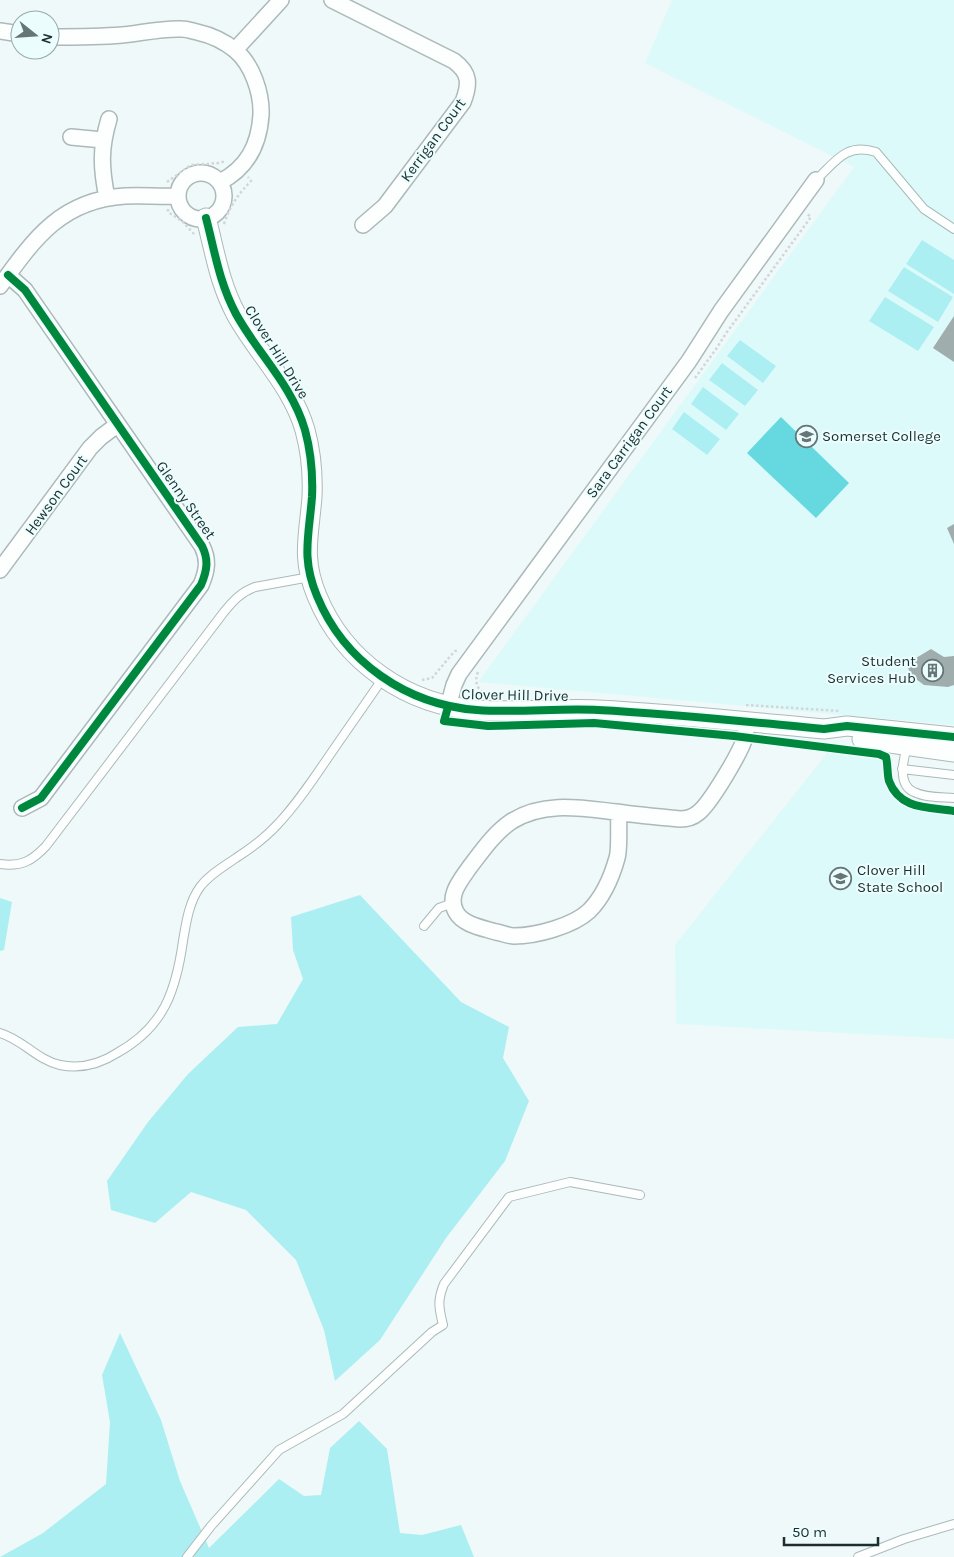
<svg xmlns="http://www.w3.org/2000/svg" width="954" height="1557" viewBox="0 0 954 1557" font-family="Karla,sans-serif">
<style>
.built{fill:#ddfafb}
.green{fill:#aceff2}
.water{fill:#65d9df}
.building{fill:#a0adad}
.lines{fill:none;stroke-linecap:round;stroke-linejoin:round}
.service-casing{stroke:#acb9b9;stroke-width:10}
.minor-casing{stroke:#acb9b9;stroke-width:18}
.tertiary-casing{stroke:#acb9b9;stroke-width:21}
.path{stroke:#d2d6d6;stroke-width:2.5;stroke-dasharray:2.5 2.5;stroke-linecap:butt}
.service{stroke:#fdfefe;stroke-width:8}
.minor{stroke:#fdfefe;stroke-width:15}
.tertiary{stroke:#fdfefe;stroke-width:19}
.cycleway-casing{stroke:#ebfdfd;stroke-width:11}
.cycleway{stroke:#00873e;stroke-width:8}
.labels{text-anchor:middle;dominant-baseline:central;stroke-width:4;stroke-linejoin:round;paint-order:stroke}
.street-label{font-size:15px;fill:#1c2e2f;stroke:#ebfdfd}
.poi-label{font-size:15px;fill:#1c2e2f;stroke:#ebfdfd;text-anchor:start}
</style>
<rect width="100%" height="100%" fill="#eff9f9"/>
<path class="built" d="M672 0H954V725L478 682 854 167 645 63Z
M831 748 884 757 889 788 904 806 954 813V1039L676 1024 675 945Z"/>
<path class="green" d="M922 240 954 260V294L906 264Z
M904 267 953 297 938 322 888 291Z
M885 297 934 327 918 351 869 321Z
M740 340 776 366 763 383 727 356Z
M722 363 758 390 745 406 709 380Z
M703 387 739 414 726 430 691 404Z
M684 412 720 439 707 455 672 429Z
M360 895 461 1002 509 1027 503 1058 529 1101 505 1161 446 1238 380 1340 335 1381 324 1330 296 1260 246 1210 191 1192 155 1223 111 1210 107 1181 148 1122 188 1074 238 1027 277 1024 303 979 293 950 291 917Z
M0 898 12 902 4 950 0 951Z
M120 1333 161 1420 180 1481 209 1548 279 1479 304 1496 321 1495 330 1448 359 1421 387 1449 400 1533 422 1535 461 1525 474 1557H0L43 1533 106 1484 110 1422 102 1375Z"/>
<path class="water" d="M781 417 849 483 816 518 747 453Z"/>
<path class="building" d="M954 316V362L933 348Z
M954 524V544L947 528Z
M931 649 944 657 954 656V685L948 687 924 685 912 676 906 664Z"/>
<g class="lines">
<defs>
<path id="service" d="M816 180C837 160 846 143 876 152L924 209 954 229
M908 745C903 758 897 785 914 792 926 798 942 797 954 798
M902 769 954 775
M0 864C21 867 32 861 46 846L224 612C233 601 241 592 255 587L310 577
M424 926 439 908 453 903
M0 1033C22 1039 37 1060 60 1065 80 1069 100 1064 117 1053 164 1027 176 991 183 941 186 923 189 902 200 887 209 875 223 867 236 858 250 849 265 838 277 825 295 806 310 784 325 762 344 734 364 706 383 678
M187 1557 211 1526 279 1450 343 1414 432 1332 443 1325C439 1308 437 1301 444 1284L509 1197 570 1182 640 1195
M858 1557 904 1539 954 1524"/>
<path id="minor" d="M332 0 454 61C470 73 470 84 463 102L385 206 363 225
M0 31 20 34
M50 37C74 37 98 37 122 35 142 33 162 28 182 29 187 29 192 31 197 32 210 35 224 41 235 50 252 64 262 93 261 115 259 146 247 168 220 182
M235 50 281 0
M71 137 103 140
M178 196a23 23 0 1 1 46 0a23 23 0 1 1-46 0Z
M107 198C101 168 100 149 109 119
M8 275 25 290 202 546C209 560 207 571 201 585L41 798 22 808
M0 286C34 239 61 200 125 196 143 195 161 197 178 196
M0 570 90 448 101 437 117 425
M448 707 454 685 459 674 689 361 721 311 816 180
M619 813C618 824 620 849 617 858 612 876 603 897 589 911 573 926 536 936 514 936 509 936 502 933 496 932 483 928 463 925 456 912 447 896 460 881 469 868 482 851 494 833 512 821 544 801 581 808 616 812 637 815 658 817 680 819 687 819 692 818 698 813 710 804 741 752 745 737 746 732 746 727 747 722"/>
<path id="tertiary" d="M206 218C215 252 219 282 236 314 258 354 292 385 305 430 311 452 313 474 312 497 309 536 301 558 317 596 344 662 407 705 477 710 517 713 558 708 598 710 674 714 749 722 824 729L847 726 954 737
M862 739 954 752"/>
</defs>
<use href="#service" class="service-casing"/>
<use href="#minor" class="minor-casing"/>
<use href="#tertiary" class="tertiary-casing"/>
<path class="path" d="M167 182 191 165 219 163 226 161
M168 209V212L182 221 194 234
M224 224C230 206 238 194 251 181L248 177
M695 378 716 349 727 332 811 217 807 214
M478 672C474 682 477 689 486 695
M422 680 432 678 453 653 455 651H458
M746 705 840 711"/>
<use href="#service" class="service"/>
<use href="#minor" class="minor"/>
<use href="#tertiary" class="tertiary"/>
<defs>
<path id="cycleway" d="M206 218C215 252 219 282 236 314 258 354 292 385 305 430 311 452 313 474 312 497 309 536 301 558 317 596 344 662 407 705 477 710 517 713 558 708 598 710 674 714 749 722 824 729L847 726 954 737
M8 275 25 290 202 546C209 560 207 571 201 585L41 798 22 808
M448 707 444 721 488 726 594 723 734 736 879 754 886 757C888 765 887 774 889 781 900 810 928 807 954 811"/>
</defs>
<use href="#cycleway" class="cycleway-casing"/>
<use href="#cycleway" class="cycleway"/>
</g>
<defs>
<symbol id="school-ring" viewBox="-11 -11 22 22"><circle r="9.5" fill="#ebfdfd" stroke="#667576" stroke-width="1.5"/><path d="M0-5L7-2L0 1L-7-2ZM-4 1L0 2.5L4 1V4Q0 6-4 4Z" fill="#667576"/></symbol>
<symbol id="building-ring" viewBox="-11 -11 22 22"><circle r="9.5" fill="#ebfdfd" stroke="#667576" stroke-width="1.5"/><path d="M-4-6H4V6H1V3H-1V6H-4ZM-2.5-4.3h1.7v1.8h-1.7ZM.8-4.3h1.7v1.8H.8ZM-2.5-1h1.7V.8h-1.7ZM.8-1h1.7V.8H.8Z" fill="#667576"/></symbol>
</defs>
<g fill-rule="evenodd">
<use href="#school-ring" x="794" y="424" width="25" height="25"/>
<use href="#building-ring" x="920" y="658" width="25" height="25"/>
<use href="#school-ring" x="828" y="866" width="25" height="25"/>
</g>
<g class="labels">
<g class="street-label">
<text transform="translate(433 140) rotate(-54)">Kerrigan Court</text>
<text transform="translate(277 352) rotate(58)">Clover Hill Drive</text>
<text transform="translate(629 442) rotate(-54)">Sara Carrigan Court</text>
<text transform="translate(56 495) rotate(-54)">Hewson Court</text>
<text transform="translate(186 500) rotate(55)">Glenny Street</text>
<text transform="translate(515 695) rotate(1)">Clover Hill Drive</text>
</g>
<g class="poi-label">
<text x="822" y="436">Somerset College</text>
<text x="916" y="661" text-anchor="end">Student<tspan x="916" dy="17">Services Hub</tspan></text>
<text x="857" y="870">Clover Hill<tspan x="857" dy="17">State School</tspan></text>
</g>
</g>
<g transform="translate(35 35) rotate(107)"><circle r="24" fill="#ebfdfd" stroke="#98aaab"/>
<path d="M0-4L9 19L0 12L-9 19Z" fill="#667576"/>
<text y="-8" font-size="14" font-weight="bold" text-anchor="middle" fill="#1c2e2f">N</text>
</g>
<path d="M784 1537v8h94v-8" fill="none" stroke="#1c2e2f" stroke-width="2.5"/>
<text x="792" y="1537" font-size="15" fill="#1c2e2f" stroke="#ebfdfd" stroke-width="4" paint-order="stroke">50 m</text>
</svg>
